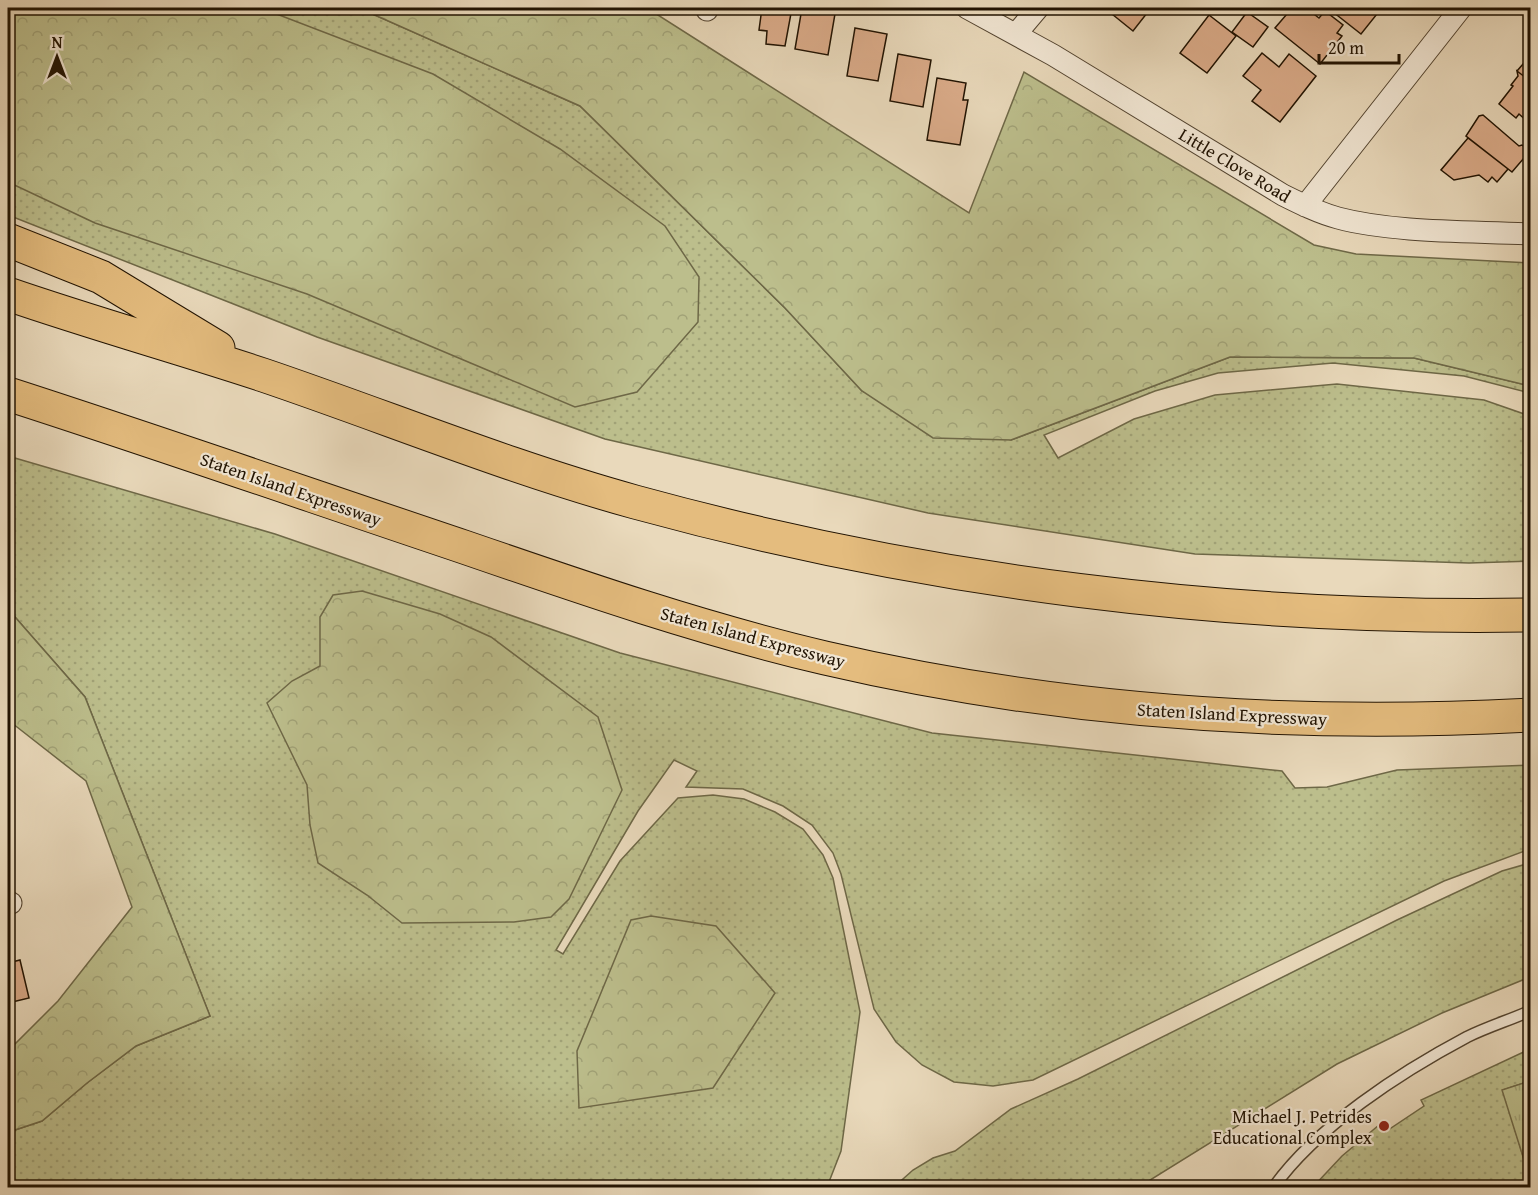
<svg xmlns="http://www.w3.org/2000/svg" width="1538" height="1195" viewBox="0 0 1538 1195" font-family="'Gentium Book Plus',serif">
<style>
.grass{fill:url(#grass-dots);stroke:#6e6847;stroke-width:1.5;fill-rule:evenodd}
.forest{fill:url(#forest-crowns);stroke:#6e6847;stroke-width:1.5}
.park{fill:url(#park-tufts);stroke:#6e6847;stroke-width:1.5}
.building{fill:#daab89;stroke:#211302;stroke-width:1.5}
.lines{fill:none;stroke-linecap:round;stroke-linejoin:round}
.lane-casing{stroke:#534430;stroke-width:13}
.street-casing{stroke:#534430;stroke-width:23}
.highway-casing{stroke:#211302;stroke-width:35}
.lane{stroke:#f1e6d3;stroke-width:10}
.street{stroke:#f1e6d3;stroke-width:21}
.highway{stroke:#e4bc7e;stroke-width:33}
.poi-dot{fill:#8f2418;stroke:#f1e6d3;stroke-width:2}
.labels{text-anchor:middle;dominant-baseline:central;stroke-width:4.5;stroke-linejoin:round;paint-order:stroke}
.street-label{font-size:18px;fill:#211302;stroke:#f1e6d3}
.poi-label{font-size:18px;fill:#211302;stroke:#f1e6d3;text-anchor:end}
</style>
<defs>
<pattern id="grass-dots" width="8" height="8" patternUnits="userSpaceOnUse" patternTransform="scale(1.5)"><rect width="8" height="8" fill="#bcbe8c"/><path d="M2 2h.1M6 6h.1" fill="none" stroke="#a1a277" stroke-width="1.8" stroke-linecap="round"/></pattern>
<pattern id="forest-crowns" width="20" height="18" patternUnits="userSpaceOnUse" patternTransform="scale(1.5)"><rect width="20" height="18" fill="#bcbe8c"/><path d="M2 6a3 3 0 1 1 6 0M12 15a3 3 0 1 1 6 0" fill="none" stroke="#a1a277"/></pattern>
<pattern id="park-tufts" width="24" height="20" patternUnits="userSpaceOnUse" patternTransform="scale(1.5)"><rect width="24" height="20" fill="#bcbe8c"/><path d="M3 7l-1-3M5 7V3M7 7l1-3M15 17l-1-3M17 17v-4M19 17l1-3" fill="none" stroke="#a1a277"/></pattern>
</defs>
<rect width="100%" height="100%" fill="#e9d9bb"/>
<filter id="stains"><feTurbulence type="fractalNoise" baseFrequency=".00333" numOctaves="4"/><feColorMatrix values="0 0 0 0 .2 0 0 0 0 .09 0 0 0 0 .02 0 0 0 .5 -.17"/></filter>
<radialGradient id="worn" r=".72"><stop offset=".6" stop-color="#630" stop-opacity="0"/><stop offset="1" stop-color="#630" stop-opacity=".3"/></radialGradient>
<path class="grass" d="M8 8H359L580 106 785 308 862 391 1011 440 1230 357 1414 358 1530 386V393L1464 376 1333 363 1218 373 1155 391 1044 435 1058 458 1134 419 1215 395 1337 384 1484 400 1530 416V561L1469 563 1195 554 928 513 605 439 317 337 8 215Z
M8 456 275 534 620 653 932 733 1282 771 1295 788 1327 787 1397 770 1530 765V849L1444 881 1033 1080 993 1086 954 1082 922 1065 896 1042 874 1009 841 874 833 853 812 825 783 806 743 789 686 787 697 771 674 760 638 811 556 950 563 954 620 861 678 798 713 795 744 799 775 812 803 829 823 855 833 878 860 1012 841 1151 827 1187H8V1136L12 1131 42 1121 87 1083 136 1046 210 1016 85 697 8 609ZM775 993 615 1101 579 1107Z
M1530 863V977L1442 1013 1337 1064 1139 1187H894L913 1170 933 1158 955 1151 1011 1109 1078 1079 1397 920 1502 871Z
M1530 1049V1081L1503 1090 1530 1179V1187L1312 1188 1342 1156 1379 1125 1385 1132 1424 1106 1421 1100Z"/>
<path class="forest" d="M8 8H261L433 74 560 149 665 226 699 277 698 322 637 392 575 407 307 294 95 223 8 182Z
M359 8H647L969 213 1024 72 1314 245 1356 254 1530 263V386L1414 358 1230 357 1011 440 933 438 862 391 785 308 580 106Z
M362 591 440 614 491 637 598 717 622 790 569 899 551 917 514 922 402 923 367 895 318 863 310 825 307 785 267 703 292 681 320 666V617L333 595Z
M8 609 85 697 210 1016 136 1046 87 1083 42 1121 12 1131 8 1136V1056L12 1047 58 1001 132 907 86 781 8 720Z
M651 916 716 926 775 993 713 1088 579 1108 577 1051 631 920Z"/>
<path class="park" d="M1530 1081V1179L1502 1090Z"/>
<path class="building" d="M762 8H792L785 46 766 44 767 31 759 30Z
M802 8H836L828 55 795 49Z
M1109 8H1151L1133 31 1107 10Z
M1278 8H1306L1319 18 1325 11 1343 25 1337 33 1342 36 1320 64 1275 28 1287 14Z
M1328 8H1368L1377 14 1361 34Z
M1247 12 1268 27 1253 47 1232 32Z
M1209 15 1236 36 1207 73 1180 53Z
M855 28 887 34 878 81 847 76Z
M1262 53 1279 67 1289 54 1316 76 1280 122 1252 101 1261 90 1243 76Z
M898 54 931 60 923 107 890 101Z
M1530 56V81L1517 71Z
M1517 71 1530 81 1529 123 1519 114 1516 118 1499 104 1513 86 1511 85 1518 76Z
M937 78 966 83 963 100H968L960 145 927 140Z
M1483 115 1519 146 1522 145 1530 151 1512 172 1466 136 1479 116Z
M1468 138 1508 169 1497 182 1492 177 1488 182 1479 175 1454 180 1441 170Z
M20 960 29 998 8 1003V963Z"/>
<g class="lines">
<defs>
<path id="lane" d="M1273 1188C1316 1127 1401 1072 1467 1037 1487 1027 1510 1020 1530 1011"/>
<path id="street" d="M967 8 1053 55 1283 195C1301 204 1319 213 1338 218 1395 233 1471 231 1530 234
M707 10 708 8
M1016 34 1038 8
M1305 206 1461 8
M8 903H11"/>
<path id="highway" d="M8 240 101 277 218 348
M8 294C92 323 178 347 263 375 387 417 508 467 635 502 926 582 1229 620 1530 615
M8 394C160 443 312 496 464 547 583 588 702 629 825 658 1057 712 1294 728 1530 715"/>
</defs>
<use href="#lane" class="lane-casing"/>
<use href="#street" class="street-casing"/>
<use href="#highway" class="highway-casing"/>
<use href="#lane" class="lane"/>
<use href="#street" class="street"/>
<use href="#highway" class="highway"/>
</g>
<circle class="poi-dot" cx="1384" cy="1126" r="6"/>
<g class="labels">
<g class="street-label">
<text transform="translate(1235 165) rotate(31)">Little Clove Road</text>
<text transform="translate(291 489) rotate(19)">Staten Island Expressway</text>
<text transform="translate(753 637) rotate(15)">Staten Island Expressway</text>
<text transform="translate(1232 714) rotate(3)">Staten Island Expressway</text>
</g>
<g class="poi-label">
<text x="1372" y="1116">Michael J. Petrides<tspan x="1372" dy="21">Educational Complex</tspan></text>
</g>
</g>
<rect width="1538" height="1195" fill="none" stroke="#e9d9bb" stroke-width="30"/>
<rect x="9" y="9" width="1520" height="1177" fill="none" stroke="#211302" stroke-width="3"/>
<rect x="15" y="15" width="1508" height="1165" fill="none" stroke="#211302" stroke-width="1.5"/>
<g transform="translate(57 57)" stroke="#f1e6d3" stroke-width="4.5" paint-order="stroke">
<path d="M0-4.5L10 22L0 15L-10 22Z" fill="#211302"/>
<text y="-9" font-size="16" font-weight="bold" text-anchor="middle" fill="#211302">N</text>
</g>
<path d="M1319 54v9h80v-9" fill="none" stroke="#211302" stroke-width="3"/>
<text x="1328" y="54" font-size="18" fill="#211302" stroke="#f1e6d3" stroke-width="4.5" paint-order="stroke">20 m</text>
<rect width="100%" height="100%" filter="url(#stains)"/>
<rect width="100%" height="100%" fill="url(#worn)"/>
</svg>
